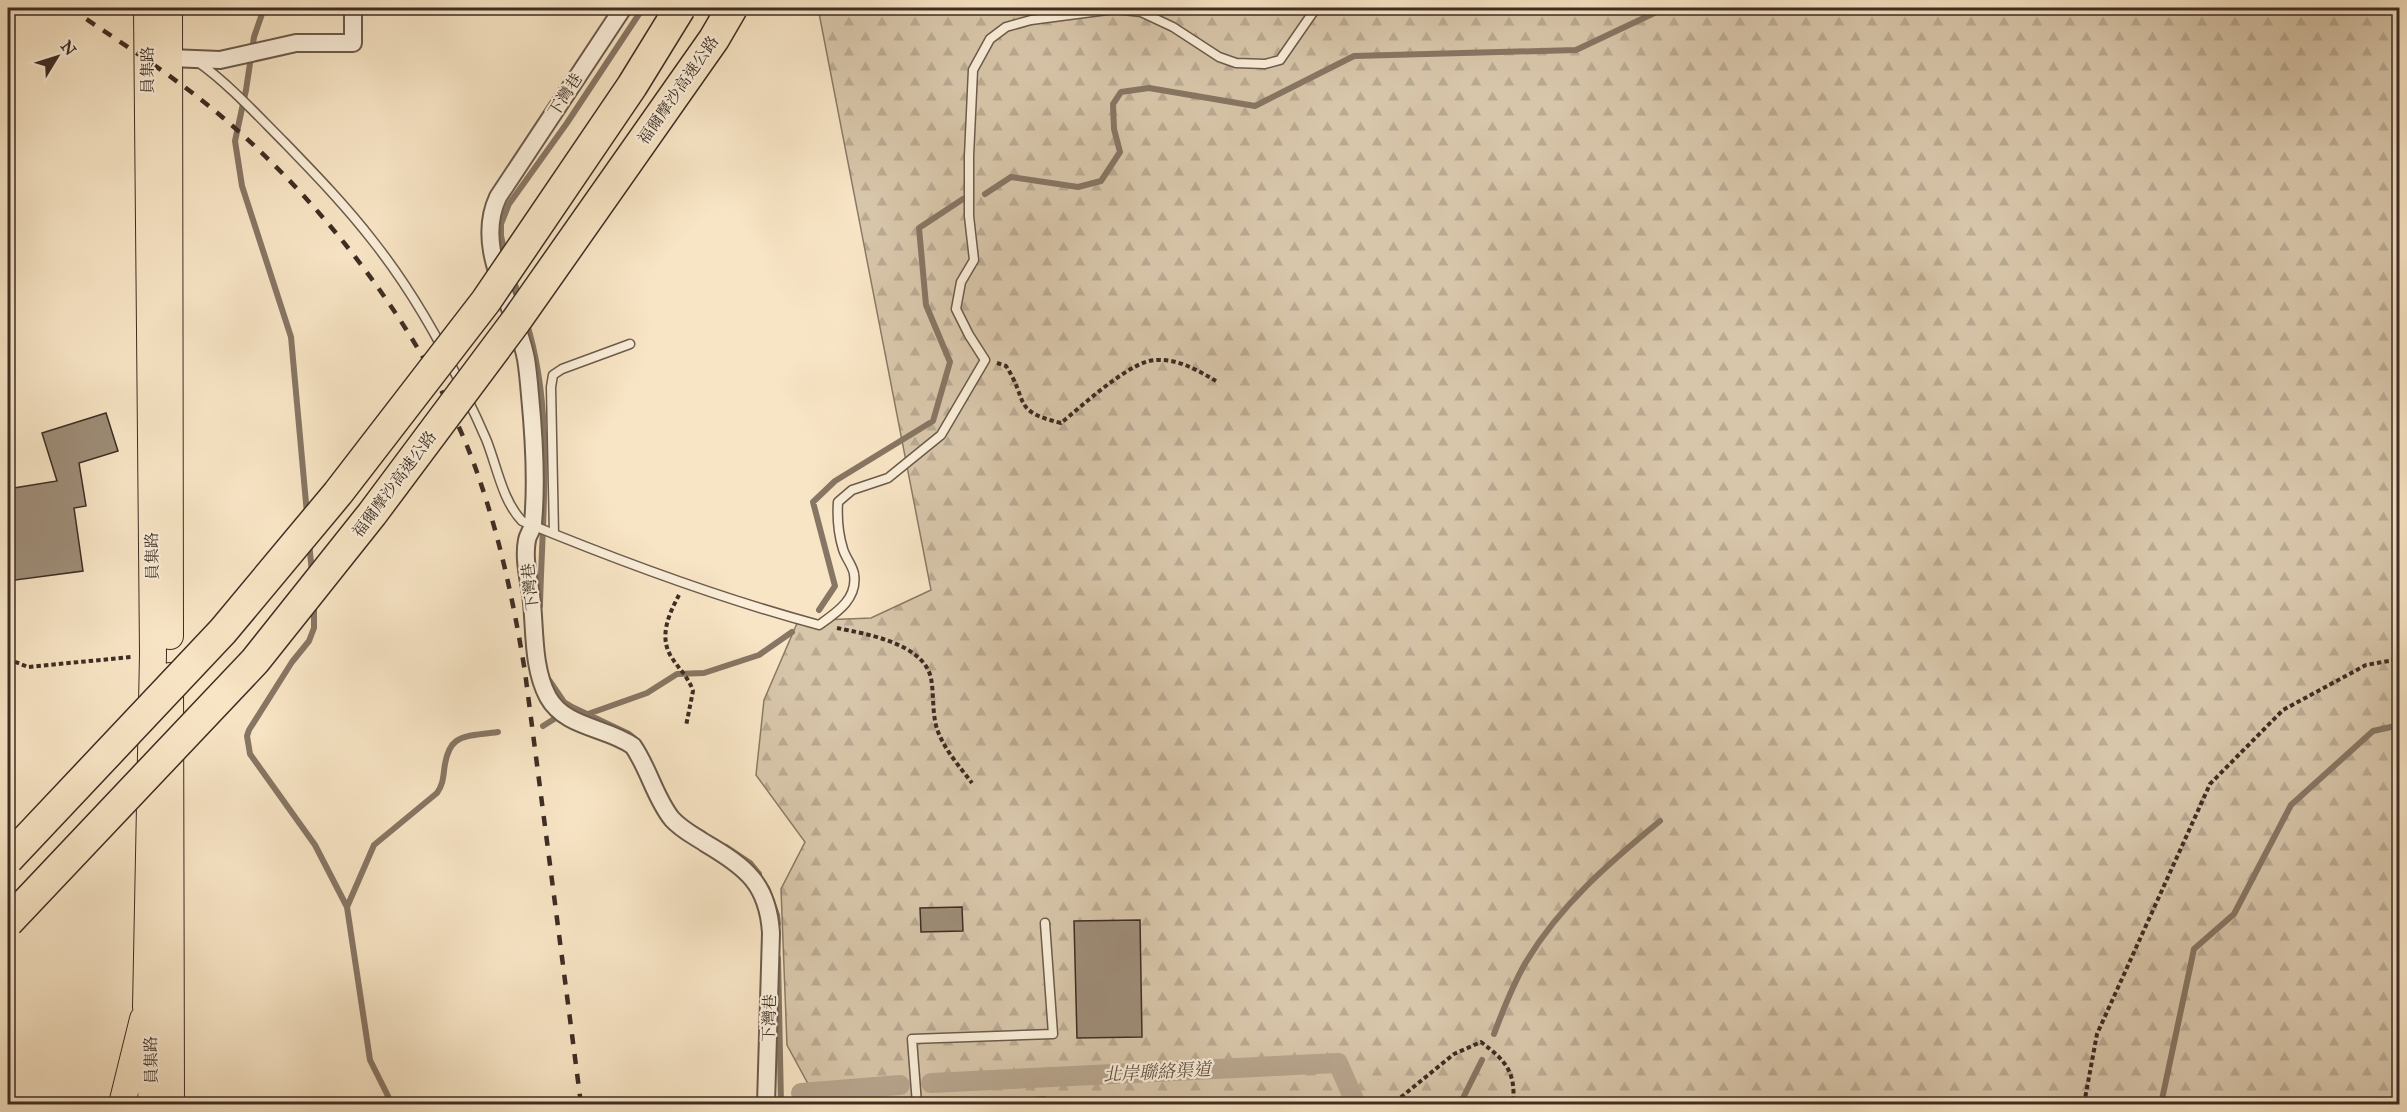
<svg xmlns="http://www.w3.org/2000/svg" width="2407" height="1112" viewBox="0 0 2407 1112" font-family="'IM FELL Great Primer','Noto Serif TC',serif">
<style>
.forest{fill:url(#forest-firs);stroke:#8a7a67;stroke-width:1.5}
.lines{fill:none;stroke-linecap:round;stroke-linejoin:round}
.stream{stroke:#877664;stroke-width:6}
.canal{stroke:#b8a68e;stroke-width:20}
.building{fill:#9e8d78;stroke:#3d2d24;stroke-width:1.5}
.service-casing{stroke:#6c5b4c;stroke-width:11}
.minor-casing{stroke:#6c5b4c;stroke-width:20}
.primary-casing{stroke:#3d2d24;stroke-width:28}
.path{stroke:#3d2d24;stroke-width:4;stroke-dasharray:4.5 3;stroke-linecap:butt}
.service{stroke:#faeed9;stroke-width:8}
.minor{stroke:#faeed9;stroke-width:16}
.primary{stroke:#f8e5c5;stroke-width:26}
.rail{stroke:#3d2d24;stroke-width:4.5;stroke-dasharray:10 10;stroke-linecap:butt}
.motorway-bridge-casing{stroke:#3d2d24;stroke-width:33;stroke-linecap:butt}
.motorway-bridge{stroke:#f8e5c5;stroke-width:30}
.labels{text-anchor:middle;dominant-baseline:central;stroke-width:4.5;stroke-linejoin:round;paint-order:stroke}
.street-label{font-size:16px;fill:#3d2d24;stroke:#faeed9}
.water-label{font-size:18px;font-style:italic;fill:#625144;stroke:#faeed9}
</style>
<defs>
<pattern id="forest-firs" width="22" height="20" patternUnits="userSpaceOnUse" patternTransform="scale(1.5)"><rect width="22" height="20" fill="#d8c6aa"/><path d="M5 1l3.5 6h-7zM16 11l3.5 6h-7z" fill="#baaa92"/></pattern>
</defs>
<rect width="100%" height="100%" fill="#f8e5c5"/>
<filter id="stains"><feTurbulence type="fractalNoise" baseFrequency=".00333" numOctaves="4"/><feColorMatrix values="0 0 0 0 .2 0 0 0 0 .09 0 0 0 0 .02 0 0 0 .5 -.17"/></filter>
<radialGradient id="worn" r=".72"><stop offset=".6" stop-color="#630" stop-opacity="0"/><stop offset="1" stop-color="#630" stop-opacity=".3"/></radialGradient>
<path class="forest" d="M818 8H2399V1104H819L787 1045 781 889 805 842 756 775 764 700 798 621 871 618 931 590Z"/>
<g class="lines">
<path class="stream" d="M264 8 254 37 246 90 235 141 242 186 291 337 307 514
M985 194 1011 177 1078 187 1101 181 1120 152 1114 129 1113 104 1121 92 1149 88 1255 106 1354 56 1576 50 1665 8H1678
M505 254 501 236V224L509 204 567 123 643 8
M513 278 520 300
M526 321C555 412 542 512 540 606
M309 542 312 573
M314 604V628L309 641 292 662 249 730 247 736 250 754 315 845 347 907 370 1060 392 1104
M819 610 835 586 813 502 835 481 933 421 950 362 926 305 919 228 963 199
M549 680 564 702 572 707 629 734 635 739
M588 714 647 693 677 674 704 673 759 655 792 632
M543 726 562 714
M726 847 750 863 759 874
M767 888 777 915 778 924
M347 907 374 845 437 793C442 786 443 780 444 771 448 732 465 737 498 732
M778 958 781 1104
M1494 1034C1503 1010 1513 984 1526 962 1560 905 1610 862 1660 821
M981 1104 1044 1099 1055 1104
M1460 1104 1482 1060
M2161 1104 2194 949 2234 914 2291 805 2373 731 2400 725"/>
<path class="canal" d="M931 1083 1338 1063 1356 1104
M801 1093 900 1085"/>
</g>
<path class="building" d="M106 413 118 451 79 463 86 506 74 508 83 571 8 581V489L57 481 42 433Z
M962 907 963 931 921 932 920 908Z
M1140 920 1142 1037 1077 1038 1074 921Z"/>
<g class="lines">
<defs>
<path id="service" d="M198 62C230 85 257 115 285 143 315 174 346 206 373 241 407 284 437 335 461 385
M466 396C473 410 480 425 486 439 497 466 502 500 522 521 619 561 718 598 819 625 836 613 858 599 854 574 853 566 845 557 843 549 838 533 837 518 838 502L852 490 888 478 941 435 985 360 969 335 956 309 961 282 974 260 969 216V156L973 70 990 39 1006 27 1031 20 1115 9 1141 12 1173 27 1219 57 1236 63 1265 64 1280 60 1316 8
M554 534 551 387 553 375 562 369 630 344
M917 1104 912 1039 1053 1034 1045 923"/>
<path id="minor" d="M623 8 498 197C473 250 516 306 526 359 528 371 529 383 530 395 534 436 537 481 533 523 533 529 528 534 527 540 523 560 530 583 532 603 535 634 533 669 548 697 565 728 607 727 633 746 649 769 655 798 672 819 682 830 693 835 705 843 746 867 768 884 771 933L766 1104
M170 58 220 60 296 43H353V8"/>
<path id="primary" d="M147 8 153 654 146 1007 153 1041 151 1104
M169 8 170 636
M170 676 171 1104
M122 1104 143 1019"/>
</defs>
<use href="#service" class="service-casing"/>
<use href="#minor" class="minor-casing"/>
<use href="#primary" class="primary-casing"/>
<path class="path" d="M997 363 1006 366C1029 401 1011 411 1061 423 1082 406 1131 360 1156 360 1179 359 1197 370 1216 381
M679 595C669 614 658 637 672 658 679 669 689 678 693 691L686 726
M837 628C866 634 923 643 931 678 934 694 932 713 937 729 944 749 959 766 972 783
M8 659 28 667 131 657
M1395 1102 1454 1054 1481 1042C1506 1061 1516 1072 1513 1104
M2084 1104 2097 1034 2210 784 2283 710 2366 665 2400 659"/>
<use href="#service" class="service"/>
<use href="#minor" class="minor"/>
<use href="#primary" class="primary"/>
<path class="rail" d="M70 8C121 43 174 76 221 116 330 208 438 350 482 487 502 547 515 610 525 672L581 1104"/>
<defs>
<path id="motorway-bridge" d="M8 859 223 631 338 493 486 301 632 86 680 8
M8 922 255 661 372 514 516 321 714 39 732 8"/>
</defs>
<use href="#motorway-bridge" class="motorway-bridge-casing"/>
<use href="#motorway-bridge" class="motorway-bridge"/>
</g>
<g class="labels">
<g class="street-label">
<text transform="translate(147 70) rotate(-90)">員集路</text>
<text transform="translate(678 90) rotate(-55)">福爾摩沙高速公路</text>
<text transform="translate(565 95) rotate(-57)">下灣巷</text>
<text transform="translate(394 484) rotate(-53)">福爾摩沙高速公路</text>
<text transform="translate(152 556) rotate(-91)">員集路</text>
<text transform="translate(530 587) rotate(-96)">下灣巷</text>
<text transform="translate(769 1018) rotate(-88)">下灣巷</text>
<text transform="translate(151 1060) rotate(-91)">員集路</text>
</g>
<g class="water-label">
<text transform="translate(1157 1072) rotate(-3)">北岸聯絡渠道</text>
</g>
</g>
<rect width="2407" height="1112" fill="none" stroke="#f8e5c5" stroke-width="30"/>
<rect x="9" y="9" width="2389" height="1094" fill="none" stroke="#3d2d24" stroke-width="3"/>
<rect x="15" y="15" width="2377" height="1082" fill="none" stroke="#3d2d24" stroke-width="1.5"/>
<g transform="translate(57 57) rotate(52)" stroke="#faeed9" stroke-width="4.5" paint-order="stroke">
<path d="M0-4.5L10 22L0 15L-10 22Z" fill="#3d2d24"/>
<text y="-9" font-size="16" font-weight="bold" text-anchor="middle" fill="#3d2d24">N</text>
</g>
<rect width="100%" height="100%" filter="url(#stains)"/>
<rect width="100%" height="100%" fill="url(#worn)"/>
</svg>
